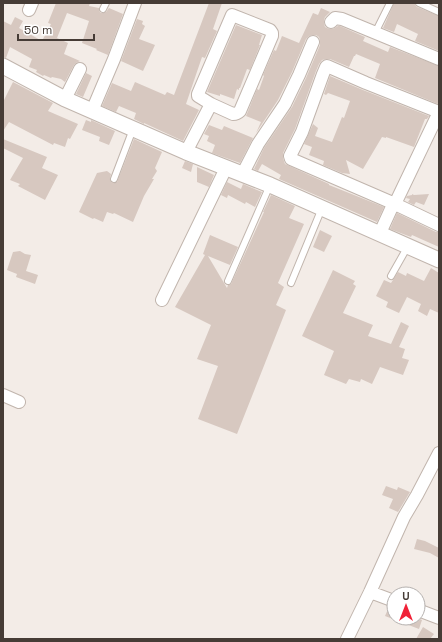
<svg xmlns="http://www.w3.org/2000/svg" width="442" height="642" viewBox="0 0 442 642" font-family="'Space Grotesk',sans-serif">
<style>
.building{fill:#d7c8c0}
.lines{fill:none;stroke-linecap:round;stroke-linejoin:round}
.service-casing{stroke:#c1b5ad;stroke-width:8}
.minor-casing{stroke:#c1b5ad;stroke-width:14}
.tertiary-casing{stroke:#c1b5ad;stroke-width:17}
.service{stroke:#fff;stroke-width:6}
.minor{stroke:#fff;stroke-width:12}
.tertiary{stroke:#fff;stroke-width:15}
</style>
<rect width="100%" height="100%" fill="#f3ece7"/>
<path class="building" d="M56 3H90L89 6 99 8V11L101 13 106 12 109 8 123 14 108 55 96 50 97 49 82 43 89 21 67 13 57 38 68 43 64 54 80 61 76 63 74 65 65 82 61 79 52 77 51 78 44 75 43 76 36 72 37 70 29 67 32 59 10 47 6 58 3 57V21L11 25 15 17 23 21 19 28 42 41 51 24 48 23Z
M209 3H222L213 29 217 31 205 58 202 57 186 104 199 110 183 141 144 123V124L134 119 136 113 119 106 116 112 102 106 112 83 131 91 135 82 165 95 167 92 174 95Z
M394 3H415V5L417 7 439 16V51L415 41 418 34 397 24 394 32 383 28Z
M321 8 330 12 325 17 324 20V24L325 27 329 29H333L338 26H340L365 37 363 41 388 52 390 47 439 66 438 104 375 78 380 64 356 54 355 56H354L349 67 330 59H326L322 60 319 64 316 71 295 129 283 153V158L285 164 329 184V185L384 207 377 222 279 179 281 175 262 164 258 171 254 169 264 148 292 107 306 78 320 45V41L319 37 316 35H312L309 36 306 39 292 72 278 100 256 133 261 122 246 116 257 89 259 90 264 76 263 75 274 50 276 51 282 36 299 43 313 13 318 15Z
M137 19 143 21 142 24 145 26 139 39 155 45 143 71 121 61Z
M236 25 262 35 259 45H260L250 70 247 69 240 88H239V90L237 89 234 99 220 94V96L207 92Z
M86 73 92 76 83 97 76 94Z
M330 76 363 90 429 116 427 119H425L414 147 386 137V138L382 137 363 169 346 160 350 174 342 173 323 165 324 161 309 155 312 147 304 144 313 124 318 128 315 136 332 142 342 117 344 118 350 101 328 93 326 95 324 94Z
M13 82 53 103 48 111 78 124 70 139 68 138 65 147 54 143 53 145 9 122 3 131V102Z
M86 120 91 122V120L115 131 109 145 99 141 100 137 82 130Z
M209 125 222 130 224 126 253 138 240 163 212 153 215 145 207 141 209 136 204 134Z
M3 139 47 157 42 168 58 175 45 200 18 186 20 184 10 180 23 158 3 148Z
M134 139 162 152 155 168 157 171 152 179H154L144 196 133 222 114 213 113 214 107 212 103 222 94 218 93 219 79 212 97 173 107 171 111 174 110 179 111 182 114 183 117 182Z
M185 161 193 164 191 172 182 168Z
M197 167 214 175 209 187 197 182Z
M227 182 241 189 243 184 262 192 255 207 246 202 245 204 228 195 227 198 221 195Z
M412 194 414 195 429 194 424 205 416 202 414 205 408 202 410 199 406 198 407 196 412 195Z
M271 195 295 206 289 218 304 224 278 283 284 287 276 305 286 310 237 434 198 419 218 366 197 359 211 325 175 307 205 255 203 254 210 235 238 247 230 265 208 256 227 288 228 285 231 284 264 212H263Z
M397 213 436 232H439V247L412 235 411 237 390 229Z
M320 230 332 236 324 252 313 247Z
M20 251 25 254 31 255 26 271 38 275 35 284 16 277 17 274 7 270 13 252Z
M431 268 439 273V313L430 309 427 316 418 311 421 304 407 297 399 313 386 307 388 302 376 296 384 280 391 283 398 272 406 276 407 273 424 281Z
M333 270 355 281 353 284 356 286 343 313 373 325 368 336 391 344 401 322 409 326 399 347 405 349 402 358 409 360 403 375 380 367 372 384 361 379 360 382 349 379 346 384 324 375 334 351 302 336Z
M386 486 397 490 398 487 410 492 398 512 389 508 393 499 382 495Z
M417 539 425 541 439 548V558L430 553 414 549Z
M389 607 394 608V618H418L422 620 419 629 385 616Z
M423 627 434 634 430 639H416Z"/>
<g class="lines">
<defs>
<path id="service" d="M419 3 439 12
M103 9 106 3
M375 33 390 3
M114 179 133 129
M391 276 408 246
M228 281 270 185
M291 283 322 208"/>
<path id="minor" d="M29 10 32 3
M232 15 270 30 272 33V36L240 111C238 113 236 114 233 114L211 104 198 96V94Z
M331 22 335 18 342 19 439 59
M65 99 80 69
M92 111 114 59 135 3
M186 152 211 104
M242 175 258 144 285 104 299 75 313 42
M380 233 391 209 395 204 439 112 366 83 327 66 326 67 323 74 302 132 290 156 291 159 395 204 439 225
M162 300 226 168
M3 395 19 402
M370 592 394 601
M418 610 439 618
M347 639 370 592 404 517 417 495 439 453"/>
<path id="tertiary" d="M3 66 65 99 186 152 270 185 439 260"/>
</defs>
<use href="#service" class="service-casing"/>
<use href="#minor" class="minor-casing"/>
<use href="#tertiary" class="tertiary-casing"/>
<use href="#service" class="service"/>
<use href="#minor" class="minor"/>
<use href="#tertiary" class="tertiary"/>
</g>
<rect width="442" height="642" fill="none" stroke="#463c36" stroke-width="8"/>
<g transform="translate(406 606)"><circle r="19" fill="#ffffff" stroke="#b5b1af"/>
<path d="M0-3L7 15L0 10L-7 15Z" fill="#f02137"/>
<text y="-6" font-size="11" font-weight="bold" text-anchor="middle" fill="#463c36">U</text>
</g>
<path d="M18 34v6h76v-6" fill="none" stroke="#463c36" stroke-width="2"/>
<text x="24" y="34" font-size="12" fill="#463c36" stroke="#ffffff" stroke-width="3" paint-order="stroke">50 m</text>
</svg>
